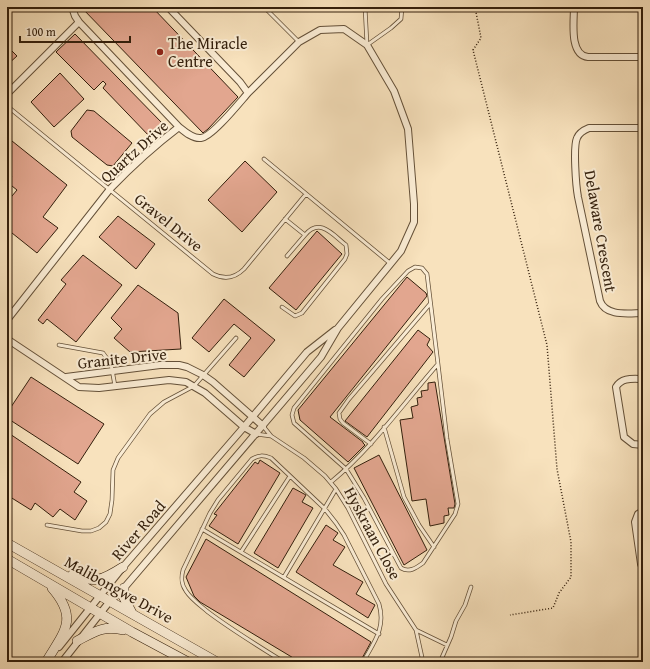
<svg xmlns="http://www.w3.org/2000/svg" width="650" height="669" viewBox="0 0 650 669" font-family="'Gentium Book Plus',serif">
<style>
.building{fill:#e2a68f;stroke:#331f0c}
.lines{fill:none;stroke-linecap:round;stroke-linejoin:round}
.service-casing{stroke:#645038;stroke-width:4.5}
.minor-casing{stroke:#645038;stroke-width:8}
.secondary-casing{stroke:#331f0c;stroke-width:10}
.path{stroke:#331f0c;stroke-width:1.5;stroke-dasharray:1 2;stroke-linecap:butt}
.service{stroke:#faecd4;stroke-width:3}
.minor{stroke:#faecd4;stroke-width:6}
.secondary{stroke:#faecd4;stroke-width:9}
.poi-dot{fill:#8f2418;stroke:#faecd4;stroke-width:1.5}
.labels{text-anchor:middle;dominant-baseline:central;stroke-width:4;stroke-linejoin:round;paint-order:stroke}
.poi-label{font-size:16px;fill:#331f0c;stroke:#faecd4;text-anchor:start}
.street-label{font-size:16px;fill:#331f0c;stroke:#faecd4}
</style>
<rect width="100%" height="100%" fill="#f8e2bd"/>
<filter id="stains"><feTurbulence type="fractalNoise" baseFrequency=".005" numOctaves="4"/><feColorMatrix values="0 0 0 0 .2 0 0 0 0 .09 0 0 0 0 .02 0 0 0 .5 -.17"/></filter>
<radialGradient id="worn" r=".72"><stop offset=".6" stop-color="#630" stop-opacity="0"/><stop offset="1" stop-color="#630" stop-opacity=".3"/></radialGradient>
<path class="building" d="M81 7H152L238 97 208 129 203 133Z
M75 34 164 125 151 138 103 88 106 84 103 81 94 90 56 52Z
M7 46 17 56 7 65Z
M60 73 84 99 54 127 31 102Z
M87 110 94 111 132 143 113 166 107 165 72 137 71 131Z
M7 137 67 185 43 217 58 228 37 253 7 229V202L17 190 7 182 12 176 7 172Z
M245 161 277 192 242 232 208 200Z
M118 216 155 244 136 269 99 237Z
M317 231 342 254 296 310 269 288Z
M83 255 122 285 76 342 47 319 43 324 38 320 66 284 61 280Z
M407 277 426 293 427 296 330 417 363 442V443L365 445 348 462 300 420 298 410Z
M138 285 178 313 181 349 130 352 114 338 122 329 111 318Z
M224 299 275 340 244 377 229 365 251 338 234 324 209 352 192 338Z
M418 330 430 339 427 345 433 352 367 437 345 421Z
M31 377 104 424 78 464 7 418V413Z
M435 382 455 504 454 508H448L449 515 444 516V523L430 526 426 499 412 501 400 420 413 418 411 407 418 405 417 398 422 397 421 391 428 390V383Z
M7 432 81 482 74 492 87 501 75 520 60 509 53 517 35 503 31 510 7 495Z
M379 455 427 550 404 565 354 468Z
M260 460 280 473 238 544 209 526 217 515 214 514 255 462 258 464Z
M293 488 306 495 302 502 313 508 278 568 254 553Z
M326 525 338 533 333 540 345 547 333 565 363 582 356 594 375 605 368 618 296 572Z
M206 539 371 642 360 662H300L200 602 194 596 186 577Z"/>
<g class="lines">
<defs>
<path id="service" d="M264 7 299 42
M365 7 367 45
M367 45 391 28 401 19 402 7
M7 106 213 274C225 280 235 278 244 269L306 194
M264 159 391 264
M287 256 305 235
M282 307 295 316 302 313 345 259 347 254 346 245C333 235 320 217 305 235L285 219
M59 345 103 353 111 364 115 386
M263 426 271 436 304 458 325 476 336 489 348 508 386 584 416 630 447 645
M384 427 404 497 419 525 434 547
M256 434 271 436
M371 444 343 423 340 419 339 413 349 399 430 304
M331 482C372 448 403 404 438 364L427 274 422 268 415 267 408 271 382 299 294 408 292 415 294 423 346 469 364 498 401 568C409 573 416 568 423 563L455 514 458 504 447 439 438 364
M47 525 82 531H91L99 528 106 522 110 514 112 500 113 470 118 458 150 414 164 402 194 386 236 338
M202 529 379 634
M241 552 290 476
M284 577 336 489
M416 630 423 662
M284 662C258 646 232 630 208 612 201 606 191 599 186 591 181 584 181 578 183 570L210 513 218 500 252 459C259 455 263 455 271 458L325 509 336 523 344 535 379 604C386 628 374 642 363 662
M440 662 451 637 456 621 465 605 471 587"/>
<path id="minor" d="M72 7 75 16 79 22
M574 7C574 21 569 55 588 57H643
M642 7 643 47
M643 75V147
M7 94 79 22 179 127
M642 128H589C584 130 579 133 577 138 573 147 576 186 578 197L600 301C606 317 629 313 643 313
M7 320 110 189C131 167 154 146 179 127 185 132 193 139 201 138 212 137 240 102 248 93L240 82 168 7
M7 339 79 387 99 388 169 380 186 382 205 393 244 427 256 434
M66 377 160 365H179L187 367 203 375 213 382 263 426
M643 379C633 379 622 377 616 387L624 437 633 444 643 445
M643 511 638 514 635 522 641 564 643 569
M59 647 123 567 244 427 307 352 335 330
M62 662 110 601 124 588 321 357 338 328 401 251 414 222V204L408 129 394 91 367 45 344 29 320 30 299 42 248 93"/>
<path id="secondary" d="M7 543 217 662
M7 559 132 632 188 662
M72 575C96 583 101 581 123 567
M124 588V598L132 613
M77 641C94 632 103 625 123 630
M46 662C64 632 79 619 52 588"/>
</defs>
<use href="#service" class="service-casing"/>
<use href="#minor" class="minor-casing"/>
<use href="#secondary" class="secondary-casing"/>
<path class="path" d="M475 7 481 38 473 50 547 345 557 469 571 542V577L559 593 553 608 510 615"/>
<use href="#service" class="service"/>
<use href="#minor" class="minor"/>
<use href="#secondary" class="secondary"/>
</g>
<circle class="poi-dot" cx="160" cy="52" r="4"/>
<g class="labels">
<g class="poi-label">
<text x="168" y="43">The Miracle<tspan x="168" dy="18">Centre</tspan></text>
</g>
<g class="street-label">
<text transform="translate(134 151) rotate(-42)">Quartz Drive</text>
<text transform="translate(169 222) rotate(39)">Gravel Drive</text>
<text transform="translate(601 231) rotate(80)">Delaware Crescent</text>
<text transform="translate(122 358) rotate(-6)">Granite Drive</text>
<text transform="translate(138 530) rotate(-49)">River Road</text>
<text transform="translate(373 533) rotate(62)">Hyskraan Close</text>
<text transform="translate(119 589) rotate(29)">Malibongwe Drive</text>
</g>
</g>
<rect width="650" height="669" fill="none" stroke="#f8e2bd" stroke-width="24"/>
<rect x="8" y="8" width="634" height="653" fill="none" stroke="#331f0c" stroke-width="2"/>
<rect x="12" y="12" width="626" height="645" fill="none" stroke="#331f0c"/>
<path d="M20 36v6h110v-6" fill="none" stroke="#331f0c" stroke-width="2"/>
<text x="26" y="36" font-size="12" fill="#331f0c" stroke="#faecd4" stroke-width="3" paint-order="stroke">100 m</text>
<rect width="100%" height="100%" filter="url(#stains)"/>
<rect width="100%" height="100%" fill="url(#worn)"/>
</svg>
